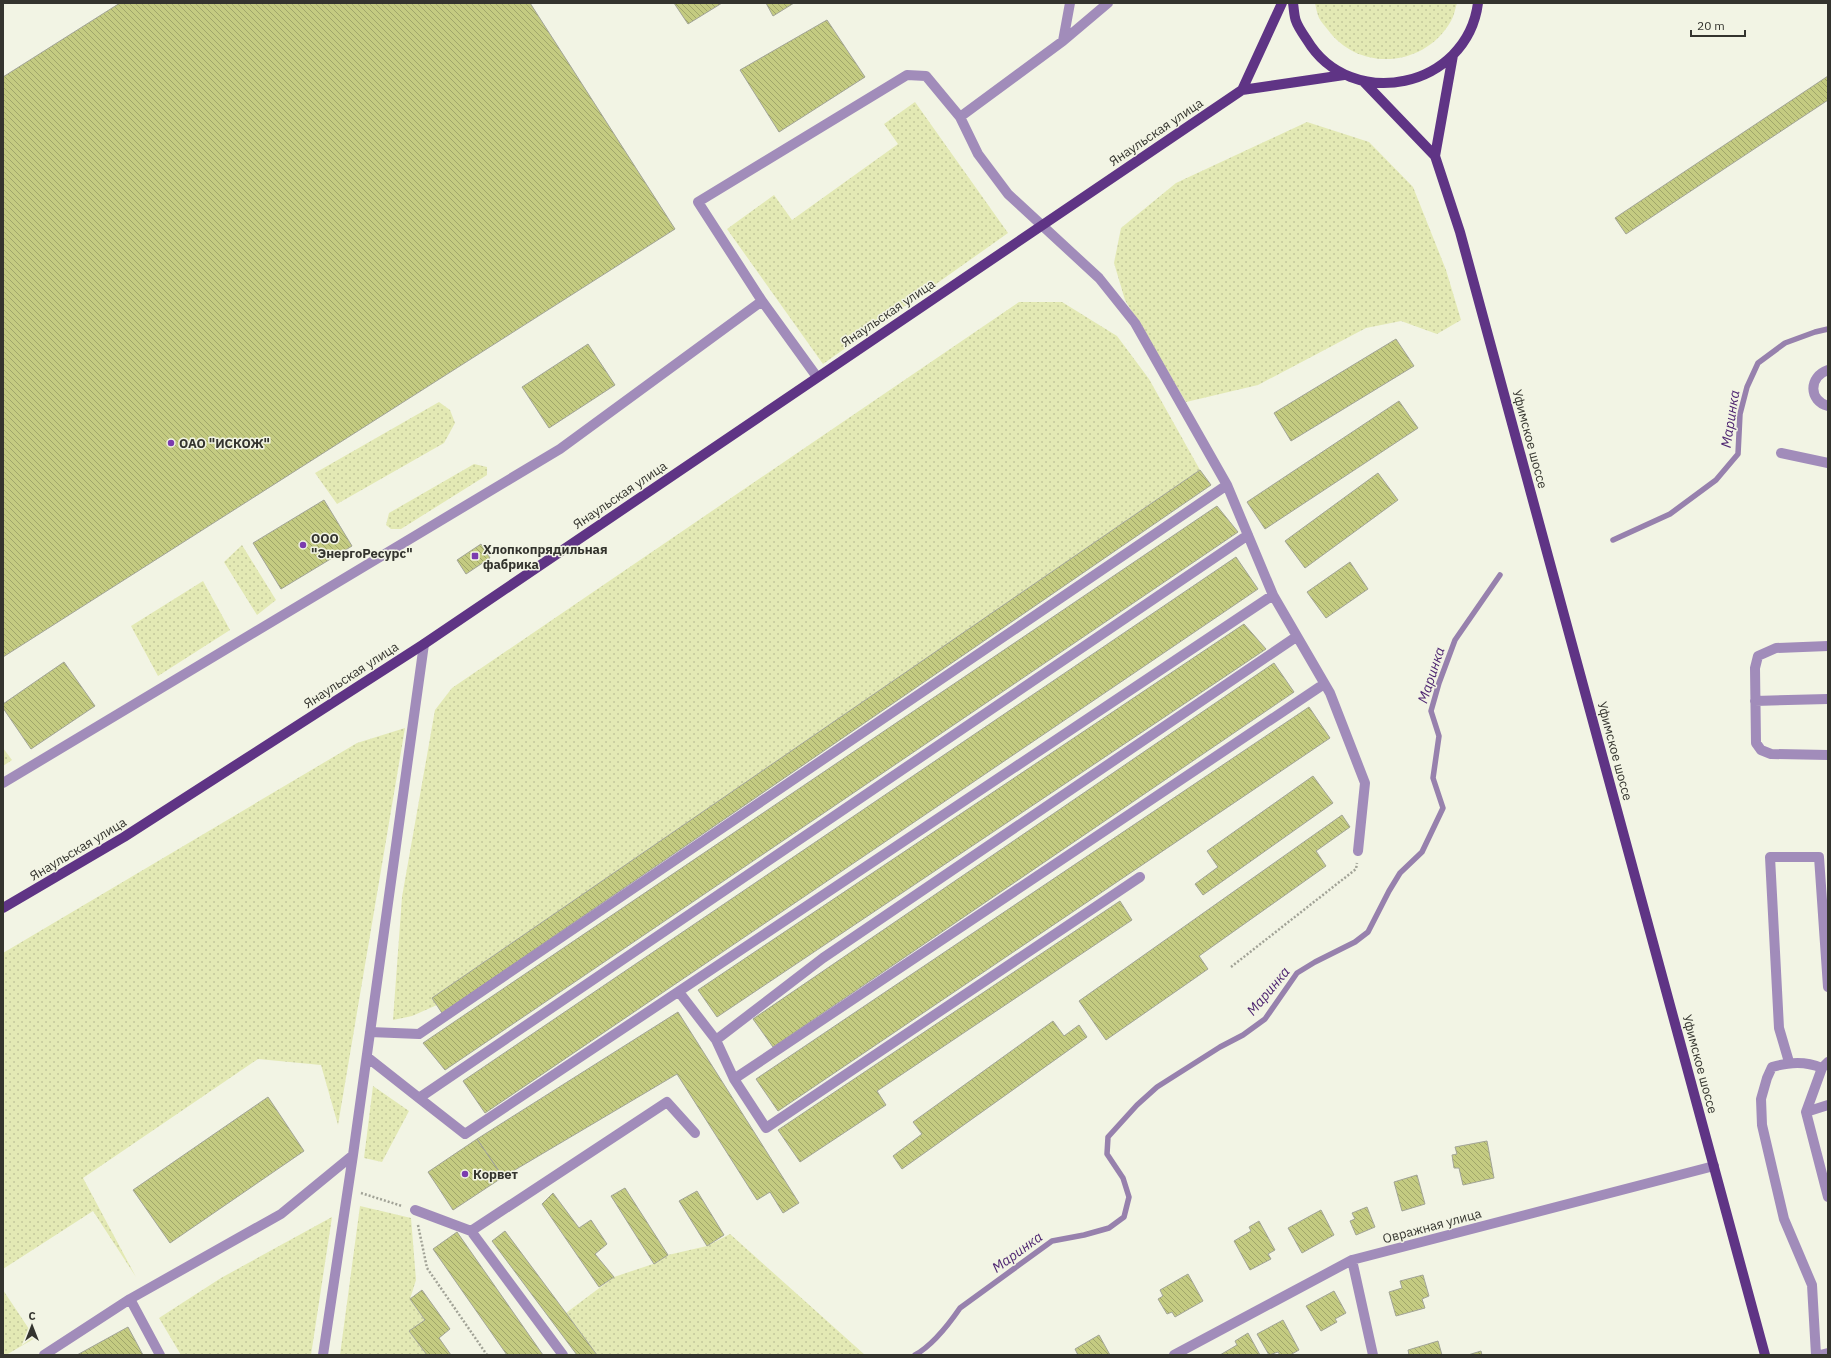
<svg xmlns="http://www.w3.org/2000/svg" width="1831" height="1358" viewBox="0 0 1831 1358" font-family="'IBM Plex Sans',sans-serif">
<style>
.grass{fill:url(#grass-dots)}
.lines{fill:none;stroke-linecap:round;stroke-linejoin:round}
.stream{stroke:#9781ad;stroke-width:5.5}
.building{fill:url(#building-back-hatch);stroke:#a2a496}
.path{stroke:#a1a296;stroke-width:2.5;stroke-dasharray:2 2;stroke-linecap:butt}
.minor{stroke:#a18cba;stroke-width:10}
.major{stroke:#5f3485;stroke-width:10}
.poi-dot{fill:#7b3baf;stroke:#f2f4e4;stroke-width:1.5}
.labels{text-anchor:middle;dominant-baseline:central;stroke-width:3;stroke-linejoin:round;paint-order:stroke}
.street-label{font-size:13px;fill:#34342e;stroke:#f2f4e4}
.poi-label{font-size:13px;font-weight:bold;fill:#34342e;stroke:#f2f4e4;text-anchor:start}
.water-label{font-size:14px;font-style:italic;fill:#4d2470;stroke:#f2f4e4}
</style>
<defs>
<pattern id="grass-dots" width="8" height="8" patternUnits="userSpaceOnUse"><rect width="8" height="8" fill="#e3e9b4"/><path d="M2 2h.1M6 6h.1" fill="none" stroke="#c3c89b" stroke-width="1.8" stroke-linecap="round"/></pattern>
<pattern id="building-back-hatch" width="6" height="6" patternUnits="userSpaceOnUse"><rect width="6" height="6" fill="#c4cb81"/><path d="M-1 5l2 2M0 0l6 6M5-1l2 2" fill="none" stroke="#a0a66a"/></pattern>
</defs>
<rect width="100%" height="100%" fill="#f2f4e4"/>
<path class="grass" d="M1315 3H1457C1455 9 1454 16 1451 21 1425 67 1360 73 1328 30 1325 26 1321 22 1319 18 1317 13 1316 8 1315 3Z
M915 102 1008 233 823 364 727 229 774 195 792 220 898 144 884 124Z
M1307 122 1369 142 1413 187 1446 270 1461 320 1437 334 1401 321 1366 328 1258 385 1186 402 1125 300 1114 263 1121 228 1176 183Z
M1019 302H1062L1117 336 1149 379 1200 470 432 998 437 1005 412 1016 393 1020 402 897 435 710 452 688Z
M439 402 450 410 455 423 444 443 337 504 315 473Z
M474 464 487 467V475L401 529H391L386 525 389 513Z
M242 545 276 600 257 615 224 562Z
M203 581 230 630 158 676 131 626Z
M405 728 338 1125 321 1065 258 1059 83 1178 136 1277 93 1211 3 1269V953L357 743Z
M3 748 12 760 3 766Z
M373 1086 409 1111 382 1162 364 1158Z
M360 1206 411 1218 416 1280 410 1299 425 1320 409 1331 427 1355H340Z
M332 1217 311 1355H181L159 1318 221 1278Z
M730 1234 865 1355H597L566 1313 614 1277 656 1263 668 1255 707 1246Z
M3 1290 35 1338 6 1355H3Z"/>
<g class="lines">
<path class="stream" d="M1613 540 1670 514 1716 480 1738 454 1740 414 1747 387 1758 363 1785 343 1815 332 1828 329
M915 1355C933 1345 949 1324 960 1308L1052 1241 1084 1235 1109 1228 1124 1217 1129 1197 1123 1178 1107 1154 1108 1137 1137 1105 1157 1087 1220 1047 1243 1035 1265 1019 1297 973 1315 962 1355 942 1368 932 1389 891 1400 873 1422 852 1443 808 1433 778 1439 736 1431 711 1439 683 1455 640 1500 575"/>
</g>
<path class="building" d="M120 3H530L675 229 3 657V77Z
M674 3H722L688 24Z
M766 3H794L773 16Z
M827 20 865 77 779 132 740 70Z
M1828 76V100L1626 234 1615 218Z
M1396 339 1414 366 1291 441 1274 413Z
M588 344 615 385 549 428 522 387Z
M1399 401 1418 428 1265 529 1247 502Z
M1200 470 1211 485 442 1013 432 998Z
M1378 473 1398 500 1305 568 1285 541Z
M324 500 352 546 281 589 253 543Z
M1217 506 1238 532 445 1070 423 1043Z
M481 544 490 558 466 574 457 560Z
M1236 557 1258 589 485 1113 463 1081Z
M1350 562 1368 589 1326 618 1307 592Z
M1244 624 1266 649 717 1017 698 990Z
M64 662 95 706 31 749 3 708V704Z
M1274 663 1294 692 773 1047 753 1019Z
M1309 707 1330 738 778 1111 756 1079Z
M1313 776 1333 803 1203 895 1195 884 1218 867 1207 851Z
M1342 815 1350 827 1316 851 1326 866 1199 956 1208 969 1106 1040 1079 1001Z
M1120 901 1132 920 877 1091 886 1105 800 1162 778 1130Z
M678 1012 799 1203 783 1213 770 1192 757 1200 677 1074 503 1177 477 1139Z
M1053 1021 1064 1036 1079 1025 1087 1037 902 1169 893 1156 922 1134 913 1122Z
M268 1097 304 1151 170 1243 133 1190Z
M477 1139 503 1177 453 1210 428 1172Z
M1487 1141 1494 1178 1463 1185 1459 1168H1454L1452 1155 1457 1154 1455 1147Z
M1417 1175 1425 1204 1402 1211 1394 1182Z
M625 1188 668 1255 654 1264 611 1196Z
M697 1191 724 1235 707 1246 679 1201Z
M553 1193 579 1228 591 1220 607 1244 595 1254 614 1277 599 1287 542 1204Z
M1367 1207 1375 1227 1356 1235 1350 1221 1355 1219 1352 1213Z
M1321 1210 1334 1235 1302 1253 1288 1228Z
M1259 1221 1275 1250 1268 1254 1271 1259 1250 1270 1234 1241 1251 1231 1249 1227Z
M505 1231 566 1313 597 1355H577L492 1241Z
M457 1232 543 1355H507L433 1249Z
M1188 1274 1203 1301 1175 1317 1172 1312 1167 1314 1158 1299 1163 1296 1160 1290Z
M1423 1275 1429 1296 1422 1299 1425 1308 1396 1316 1389 1292 1402 1288 1400 1281Z
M422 1290 450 1329 439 1338 451 1355H427L409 1331 425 1320 410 1299Z
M1334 1291 1346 1313 1335 1319 1337 1322 1321 1331 1306 1306Z
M1283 1320 1299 1350 1290 1355H1280L1278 1352 1269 1355 1257 1334Z
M128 1327 143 1355H77Z
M1248 1333 1260 1355H1220L1237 1345 1235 1341Z
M1099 1335 1110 1355H1078L1075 1349Z
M1438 1341 1442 1355H1409L1408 1350Z
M1481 1351 1482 1355H1468Z"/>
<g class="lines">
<path class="path" d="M1231 967 1356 869 1357 863
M361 1193 402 1206
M418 1225 427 1268 487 1355"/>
<path class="minor" d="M1108 3 1063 41 960 117 978 154 1008 194 1099 278 1135 323 1227 485 1273 595 1330 693 1365 783 1358 851
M1063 41 1070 3
M762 301 698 202 907 75 926 76 960 117
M1828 370C1808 377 1809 401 1828 406
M1781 453 1828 463
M1828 646 1776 648 1758 656 1755 668 1756 743 1761 750 1771 754 1828 755
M1755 701 1828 699
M3 783 560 449 762 301 817 377
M679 992 716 1040 823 958 1296 637
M370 1032 419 1034 1227 485
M716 1040 734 1079 1324 684
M367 1057 419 1098 1248 535
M1789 1062 1779 1028 1770 857H1819L1828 987
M1828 1062 1822 1068 1806 1112 1828 1197
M734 1079 766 1128 1140 877
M419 1098 465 1134 1273 595
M1806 1112 1828 1105
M353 1155 424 644
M415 1210 471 1231 563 1355
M471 1231 667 1102 695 1133
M1352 1260 1373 1355
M44 1355 130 1299
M160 1355 130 1299 281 1214 353 1155 323 1355
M1174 1355 1352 1260 1714 1166
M1816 1355 1812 1285 1784 1219 1762 1125 1761 1099 1767 1078 1772 1067C1790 1062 1805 1061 1822 1068
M1820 1355 1828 1353"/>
<path class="major" d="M1293 3C1294 9 1294 16 1296 21 1298 27 1303 34 1307 40 1351 113 1467 88 1478 3
M1364 82 1435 156 1460 232 1765 1355
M1242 90 1282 3
M1435 156 1453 55
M3 908 124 837 424 644 1242 90 1344 75"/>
</g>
<g class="poi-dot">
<circle cx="171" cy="443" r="4"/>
<circle cx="303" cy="545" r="4"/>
<rect x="471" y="552" width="8" height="8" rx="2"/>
<circle cx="465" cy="1174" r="4"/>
</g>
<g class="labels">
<g class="street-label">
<text transform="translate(1156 132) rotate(-34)">Янаульская улица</text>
<text transform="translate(888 313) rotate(-34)">Янаульская улица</text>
<text transform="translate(1530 439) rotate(75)">Уфимское шоссе</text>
<text transform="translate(620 495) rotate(-34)">Янаульская улица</text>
<text transform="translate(351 675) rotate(-33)">Янаульская улица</text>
<text transform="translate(1615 751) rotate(75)">Уфимское шоссе</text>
<text transform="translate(78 849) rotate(-31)">Янаульская улица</text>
<text transform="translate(1700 1064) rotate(75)">Уфимское шоссе</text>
<text transform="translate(1432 1226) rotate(-15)">Овражная улица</text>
</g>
<g class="poi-label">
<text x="179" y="443">ОАО "ИСКОЖ"</text>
<text x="311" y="538">ООО<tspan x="311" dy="15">"ЭнергоРесурс"</tspan></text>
<text x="483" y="549">Хлопкопрядильная<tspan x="483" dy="15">фабрика</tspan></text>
<text x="473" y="1174">Корвет</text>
</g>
<g class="water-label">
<text transform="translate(1730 419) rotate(-81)">Маринка</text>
<text transform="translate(1431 675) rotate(-72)">Маринка</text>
<text transform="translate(1268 991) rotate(-50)">Маринка</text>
<text transform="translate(1017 1252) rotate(-36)">Маринка</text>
</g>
</g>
<rect width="1831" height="1358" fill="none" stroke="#34342e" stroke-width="8"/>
<g transform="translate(32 1326)" stroke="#f2f4e4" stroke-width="3" paint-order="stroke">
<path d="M0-3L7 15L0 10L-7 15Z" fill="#34342e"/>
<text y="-6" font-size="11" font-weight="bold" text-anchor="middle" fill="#34342e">С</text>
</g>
<path d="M1691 30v6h54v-6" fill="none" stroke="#34342e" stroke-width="2"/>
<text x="1697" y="30" font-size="12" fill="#34342e" stroke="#f2f4e4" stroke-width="3" paint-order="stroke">20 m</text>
</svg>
